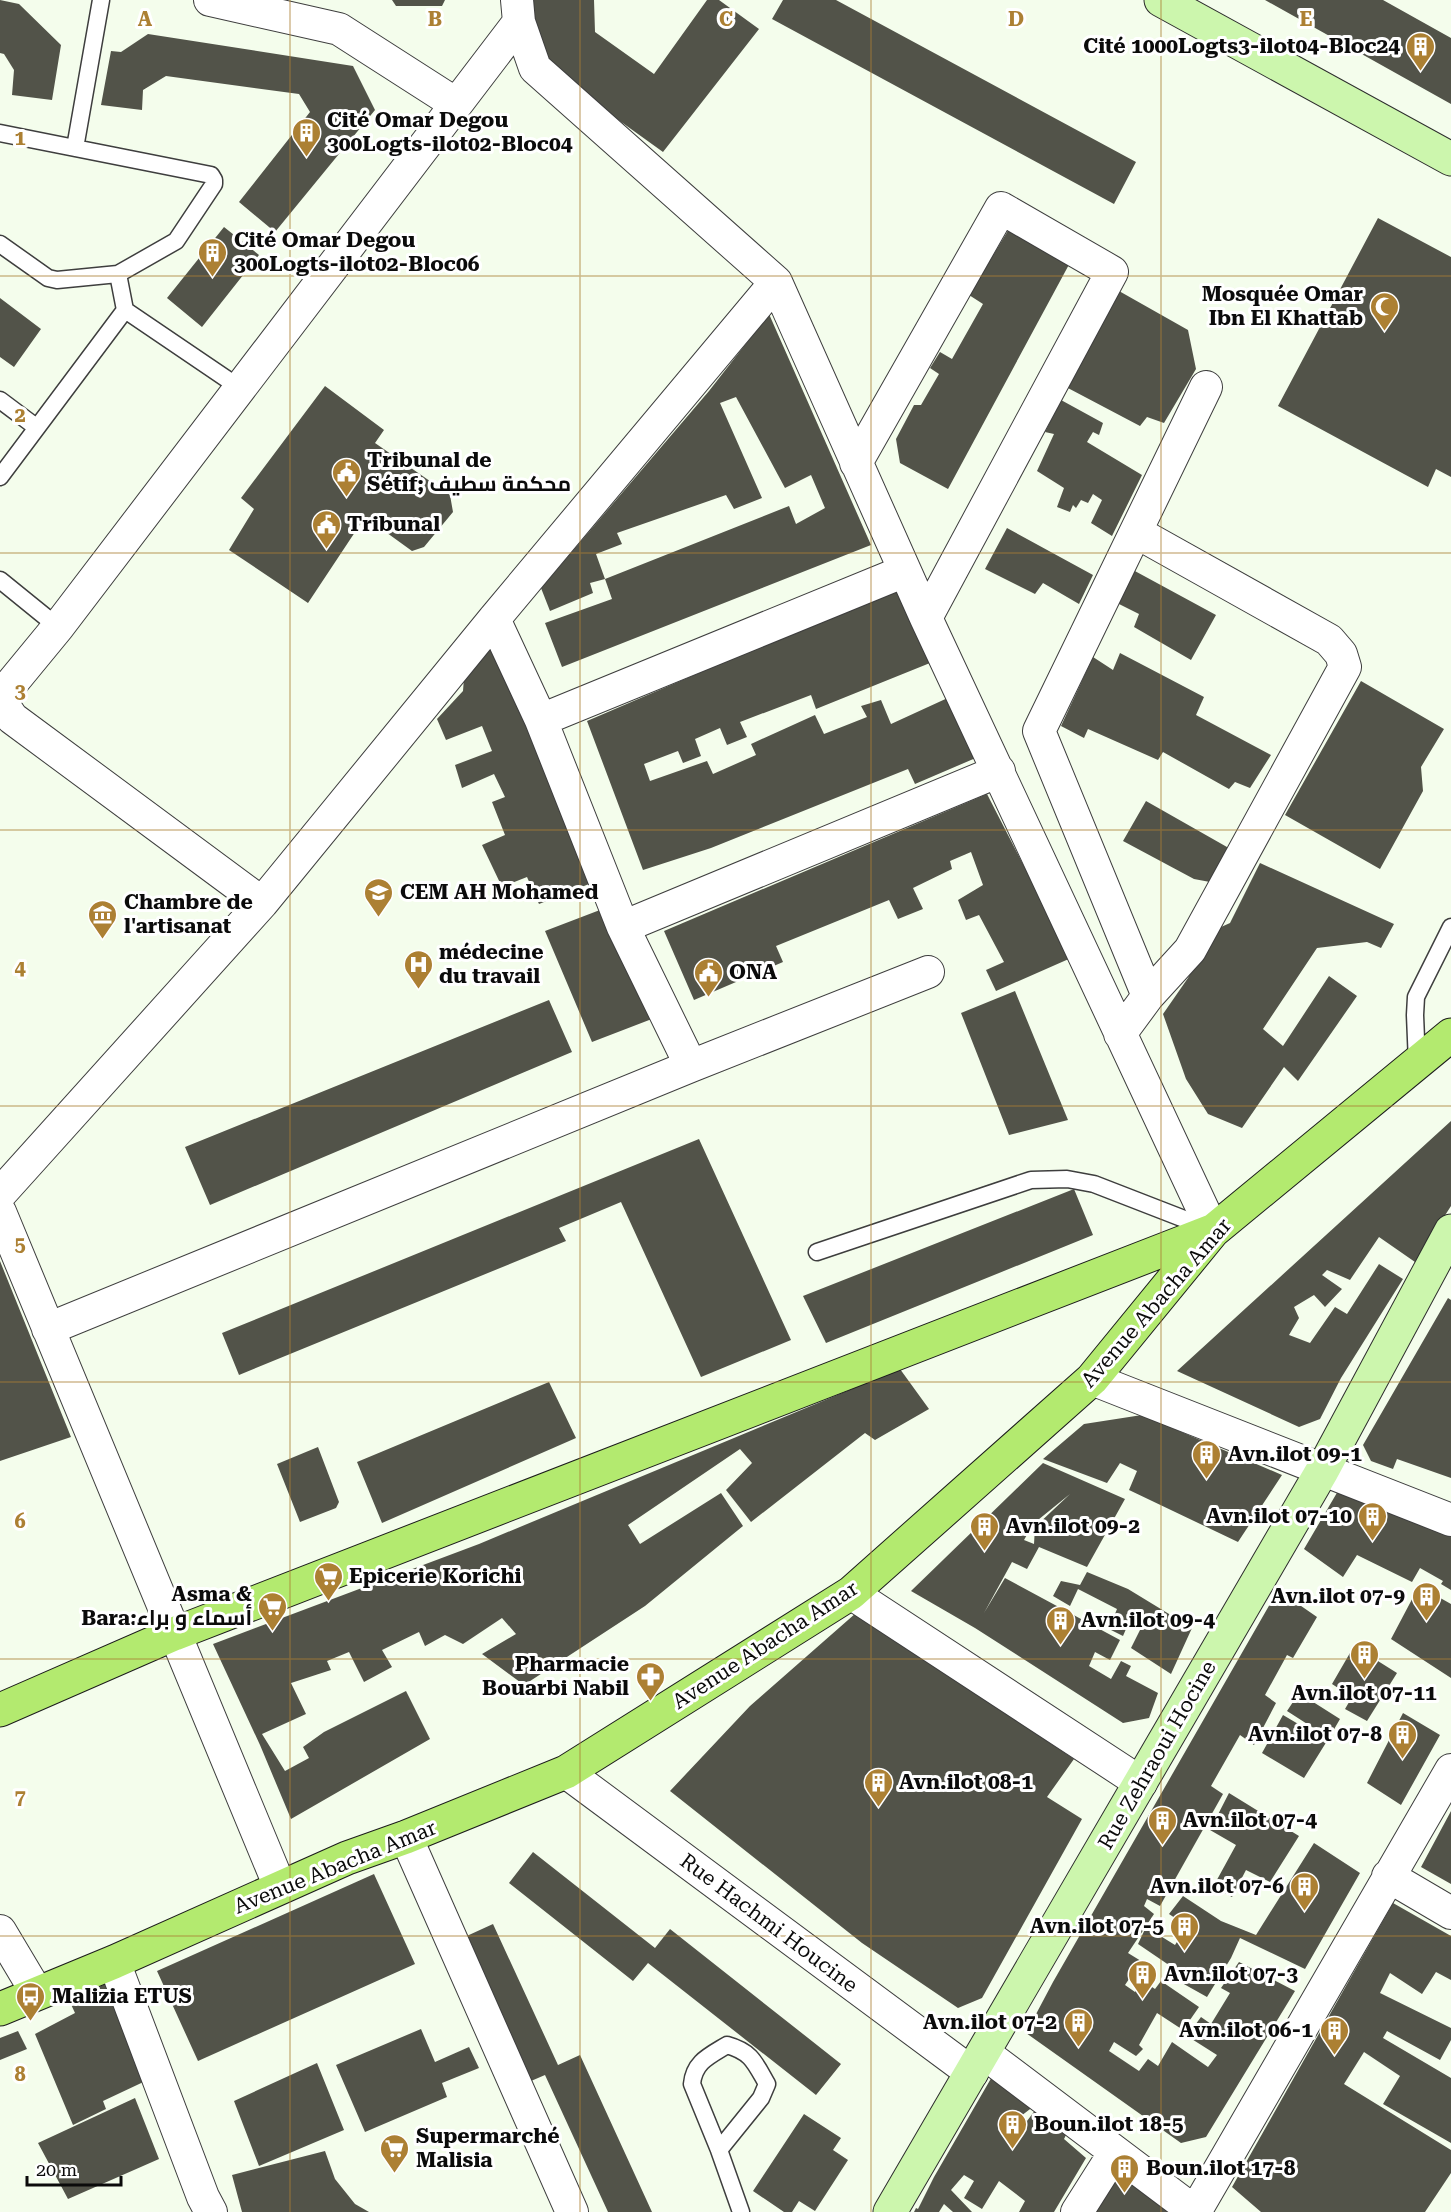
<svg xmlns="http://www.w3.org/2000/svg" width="1451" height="2212" viewBox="0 0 1451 2212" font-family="'Roboto Serif',Cairo,serif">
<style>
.building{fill:#525349;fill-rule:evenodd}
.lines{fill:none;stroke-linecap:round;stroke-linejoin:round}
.lane-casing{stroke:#3e3e3e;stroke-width:19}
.street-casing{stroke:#3e3e3e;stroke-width:34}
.secondary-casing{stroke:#2d2d2d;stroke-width:35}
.primary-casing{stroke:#1c1c1c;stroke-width:35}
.lane{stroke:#fff;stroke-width:16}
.street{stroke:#fff;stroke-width:32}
.secondary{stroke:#ccf6ad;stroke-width:33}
.primary{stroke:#b3ea6f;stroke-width:33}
.grid{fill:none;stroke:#ac8033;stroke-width:1.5;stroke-opacity:0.55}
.labels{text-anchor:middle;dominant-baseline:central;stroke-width:6;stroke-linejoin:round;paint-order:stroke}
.poi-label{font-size:21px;font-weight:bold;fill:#0b0b0b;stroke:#fff;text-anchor:start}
.street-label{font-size:21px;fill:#0b0b0b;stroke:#fff}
.grid-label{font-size:20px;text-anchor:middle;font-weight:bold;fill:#ac8033;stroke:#fff;stroke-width:6;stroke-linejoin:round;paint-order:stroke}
</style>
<rect width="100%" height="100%" fill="#f4fdec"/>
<path class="building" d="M0 0 19 4 61 45 52 100 12 95 14 70 4 54 0 53Z
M392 0H445L442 6H396Z
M533 0H594L595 32 654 74 707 0H719L759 29 663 152 535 60Z
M783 0H836L1136 162 1114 204 772 19Z
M1265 0H1383L1451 38V104Z
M148 34 353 66 375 110 275 232 239 202 310 112 299 94 166 76 143 90 142 110 101 105 111 51 121 52Z
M1378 218 1451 257V477L1436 469 1428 487 1278 406Z
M1012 224 1072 259 948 489 900 463 896 439 914 405H921L939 374 930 368 940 352 952 359 983 304 969 295Z
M224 227 259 255 202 327 167 298Z
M1119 291 1188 330 1196 369 1164 423 1147 417 1140 426 1066 387Z
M0 298 41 329 14 367 0 357Z
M769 314 871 545 562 667 545 623 612 599 605 579 590 583 593 593 550 611 541 588 709 391ZM736 397 785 488 811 475 825 508 796 524 789 506 605 579 596 554 622 544 617 533 726 495 734 509 762 498 720 403Z
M325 386 384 430 375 443 450 495 453 512 424 547 412 551 365 517 308 603 229 550 254 509 241 498Z
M1061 400 1103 423 1099 435 1093 432 1087 442 1142 475 1112 536 1091 523 1102 500 1093 494 1088 503 1081 500 1076 508 1073 505 1070 512 1057 507 1064 488 1037 471 1054 434 1045 432Z
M1007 528 1093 575 1079 604 1043 583 1035 594 985 569Z
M1133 570 1216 615 1191 660 1134 627 1139 614 1117 603Z
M897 588 930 663 816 709 811 695 740 722 747 737 727 745 720 728 695 739 701 756 683 763 678 751 644 764 650 781 707 761 713 774 756 755 751 744 815 715 824 734 867 717 861 706 881 700 891 724 952 696 978 757 915 784 908 769 711 848 643 870 587 721Z
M495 642 594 882 539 904 527 877 502 887 482 845 505 835 492 802 505 797 494 774 462 788 455 765 492 751 482 726 446 740 437 719 463 691 464 678Z
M1120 653 1204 697 1196 715 1271 755 1250 788 1235 782 1229 789 1163 752 1158 760 1088 729 1084 738 1061 726 1093 657 1113 670Z
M1361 681 1444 729 1421 767 1423 791 1380 869 1285 815Z
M987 794 1071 958 996 991 986 970 1004 962 979 915 966 920 958 900 983 885 971 852 950 861 952 869 913 888 923 909 898 919 889 900 776 946 783 962 694 1000 664 931Z
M1146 801 1234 851 1210 882 1194 879 1123 841Z
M1260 863 1394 924 1381 948 1367 942 1317 948 1263 1029 1283 1046 1329 976 1357 996 1298 1081 1284 1067 1242 1128 1208 1114 1186 1079 1163 1014 1188 978 1210 932 1230 923Z
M613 905 657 1017 592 1042 545 931Z
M1015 991 1068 1120 1009 1135 961 1013Z
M549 1000 572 1052 210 1205 185 1147Z
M1451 1121V1206L1415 1262 1379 1237 1350 1280 1327 1270 1322 1275 1342 1289 1325 1307 1314 1295 1294 1307 1299 1318 1289 1335 1310 1343 1335 1307 1347 1314 1379 1264 1403 1279 1341 1378 1320 1419 1299 1427 1177 1371Z
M699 1139 791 1340 701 1377 621 1202 559 1228 566 1241 239 1375 222 1333Z
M1074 1189 1093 1235 826 1343 803 1296Z
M0 1261 71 1437 0 1461Z
M1448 1298 1451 1300V1478L1397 1459 1393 1469 1371 1461 1363 1445Z
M900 1369 929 1409 875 1440 865 1433 751 1522 726 1490 752 1463 740 1449 628 1525 640 1544 721 1493 743 1526 645 1606 524 1685 482 1654 516 1634 502 1618 463 1644 445 1635 425 1646 419 1632 382 1650 392 1667 364 1682 349 1652 327 1661 331 1670 291 1683 306 1714 262 1734 285 1771 309 1758 303 1747 324 1732 406 1691 430 1739 291 1819 260 1745 213 1644 479 1544Z
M549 1382 576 1438 382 1523 357 1462Z
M1142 1415 1282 1475 1238 1542 1129 1490 1137 1471 1120 1463 1107 1483 1043 1459 1084 1424Z
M318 1447 339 1502 336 1508 300 1522 277 1464Z
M1043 1463 1125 1499 1087 1567 1039 1547 1027 1569 1012 1562 984 1613 1005 1578 1120 1640 1110 1660 1095 1652 1089 1666 1111 1679 1121 1661 1131 1666 1126 1676 1158 1693 1149 1718 1123 1723 975 1628 911 1591ZM1070 1494 1035 1527 1034 1544 1024 1540 1033 1524Z
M1338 1491 1451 1537V1590L1441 1584 1443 1581 1420 1568 1412 1582 1357 1555 1343 1577 1304 1549Z
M1087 1572 1128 1589 1192 1628 1171 1674 1131 1648 1141 1628 1129 1622 1123 1636 1109 1629 1117 1609 1078 1589 1070 1606 1053 1596 1061 1581 1080 1585Z
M1419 1586 1451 1604V1678L1391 1639Z
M1278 1590 1317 1617 1293 1658 1287 1655 1265 1695 1276 1703 1254 1745 1240 1735 1211 1786 1223 1794 1160 1906 1147 1899 1144 1906 1154 1914 1128 1953 1141 1961 1125 1985 1135 1992 1143 1981 1155 1989 1161 1981 1199 2007 1183 2030 1157 2013 1139 2045 1143 2049 1136 2056 1114 2042 1109 2051 1139 2071 1148 2059 1158 2066 1172 2042 1208 2067 1217 2055 1187 2036 1201 2017 1211 2024 1230 1993 1221 1988 1239 1962 1295 1991 1206 2137 1181 2143 1026 2033 1053 1982Z
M856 1613 1074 1759 1047 1797 1082 1819 982 1998 958 2008 862 1943 670 1791 750 1706Z
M1354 1646 1397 1673 1367 1721 1345 1709 1352 1697 1332 1684Z
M1299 1693 1340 1719 1329 1738 1287 1711Z
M1403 1713 1440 1735 1401 1805 1367 1783Z
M1283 1715 1327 1741 1304 1778 1262 1753Z
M1229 1793 1299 1836 1270 1882 1246 1870 1232 1897 1213 1887 1236 1845 1210 1830Z
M1451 1811V1884L1421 1867Z
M1314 1843 1360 1873 1305 1969 1240 1938 1231 1958 1207 1997 1182 1983 1185 1976 1138 1944 1146 1927 1175 1945 1187 1926 1169 1914 1183 1896 1221 1921 1256 1935Z
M533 1852 655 1948 670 1929 841 2064 816 2095 648 1963 633 1981 509 1883Z
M374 1874 415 1964 198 2061 157 1971Z
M1393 1903 1451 1936V1980L1436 1972 1422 1994 1390 1973 1380 1993 1451 2028V2040L1440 2060 1387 2031 1383 2038 1451 2078V2143L1383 2104 1400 2076 1364 2052 1344 2084 1451 2150V2173L1425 2212H1261L1232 2187Z
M493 1924 558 2065 580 2055 652 2212H608L545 2075 524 2084 458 1940Z
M115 1980 154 2077 103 2101 106 2109 73 2125 35 2034 75 2013 69 2000Z
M421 2029 435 2062 469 2047 479 2068 442 2083 447 2097 365 2132 336 2065Z
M18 2031 27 2049 0 2060V2038Z
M317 2063 344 2130 259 2166 234 2101Z
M993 2075 1034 2106 1021 2116 1027 2121 1036 2109 1067 2133 1064 2139 1086 2158 1054 2212H1019L1025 2201 999 2181 982 2209 964 2198 974 2181 964 2175 951 2190 972 2212H953L944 2204 939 2212H914L916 2208 918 2209 934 2177Z
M135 2098 159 2159 68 2199 38 2143Z
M804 2114 841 2138 833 2150 848 2160 815 2211 799 2201 792 2212H784L753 2191Z
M325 2151 335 2179 355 2204 369 2212H242L232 2175Z
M1117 2174 1171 2212H1094Z"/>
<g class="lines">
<defs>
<path id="lane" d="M101 0 75 148 211 175 214 180V184L176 241 118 274
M0 133 75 148
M0 244 48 278 57 280 118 274 125 310 240 388
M0 400 36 427
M0 477 125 310
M0 580 58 627
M1417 1063 1415 1015 1416 997 1451 927
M817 1252 1031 1180 1067 1179 1094 1184 1210 1229
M719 2150 761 2098 767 2084C755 2063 752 2052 727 2045 709 2056 694 2062 692 2084L719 2150 741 2212"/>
<path id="street" d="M210 0 339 29 456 104
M517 0 519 22 535 68 776 282 926 618 1213 1231
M856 463 1001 208 1112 272 926 618
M1136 532 1329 640 1341 654 1345 667 1190 950 1148 996
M494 619 541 720 623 927 691 1066
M541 720 905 571
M262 903 12 718 4 706 7 689 58 627 519 22
M623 927 999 771
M1120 1034 1148 996 1039 731 1206 387
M0 1194 262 903 494 619 776 282
M0 1212 280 1887
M48 1329 691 1066 928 972
M1092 1379 1451 1520
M851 1593 1141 1783
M566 1772 972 2073
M406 1837 572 2212
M1388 1876 1451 1913
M0 1931 37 1993
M114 1962 203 2197 211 2212
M984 2053 1195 2212
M1077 2212 1115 2152
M1195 2212 1451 1770"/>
<path id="secondary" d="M1161 0 1451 159
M890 2212 1322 1471 1451 1231"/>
<path id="primary" d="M0 1710 174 1634 1212 1231
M0 2009 114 1962 347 1858 406 1837 566 1772 851 1593 1092 1379 1213 1231 1451 1035"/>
</defs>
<use href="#lane" class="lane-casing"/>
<use href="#street" class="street-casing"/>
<use href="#secondary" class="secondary-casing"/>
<use href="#primary" class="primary-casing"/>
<use href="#lane" class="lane"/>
<use href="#street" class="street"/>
<use href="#secondary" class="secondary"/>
<use href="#primary" class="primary"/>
</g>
<path class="grid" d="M290 0V2212M580 0V2212M871 0V2212M1161 0V2212M0 276H1451M0 553H1451M0 830H1451M0 1106H1451M0 1382H1451M0 1659H1451M0 1936H1451"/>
<defs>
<symbol id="building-pin" viewBox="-11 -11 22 30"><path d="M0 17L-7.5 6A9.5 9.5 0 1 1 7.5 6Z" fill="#ac8033" stroke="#fff"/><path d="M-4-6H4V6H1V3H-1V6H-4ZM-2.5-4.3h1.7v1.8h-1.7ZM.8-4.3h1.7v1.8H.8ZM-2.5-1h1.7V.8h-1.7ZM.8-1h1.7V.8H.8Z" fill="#fff"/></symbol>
<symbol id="mosque-pin" viewBox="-11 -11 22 30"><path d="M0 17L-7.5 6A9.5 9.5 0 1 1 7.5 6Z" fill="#ac8033" stroke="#fff"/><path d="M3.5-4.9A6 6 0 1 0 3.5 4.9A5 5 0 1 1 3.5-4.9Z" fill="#fff"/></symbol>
<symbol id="civic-pin" viewBox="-11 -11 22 30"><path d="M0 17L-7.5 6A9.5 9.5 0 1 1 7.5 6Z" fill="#ac8033" stroke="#fff"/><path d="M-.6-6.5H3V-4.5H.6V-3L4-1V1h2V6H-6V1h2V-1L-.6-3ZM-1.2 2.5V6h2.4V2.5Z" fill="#fff"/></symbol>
<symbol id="school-pin" viewBox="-11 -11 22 30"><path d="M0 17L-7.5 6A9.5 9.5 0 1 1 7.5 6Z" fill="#ac8033" stroke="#fff"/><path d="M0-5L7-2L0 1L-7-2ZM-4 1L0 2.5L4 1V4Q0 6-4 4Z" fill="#fff"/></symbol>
<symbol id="museum-pin" viewBox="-11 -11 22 30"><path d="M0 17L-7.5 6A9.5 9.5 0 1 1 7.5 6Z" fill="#ac8033" stroke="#fff"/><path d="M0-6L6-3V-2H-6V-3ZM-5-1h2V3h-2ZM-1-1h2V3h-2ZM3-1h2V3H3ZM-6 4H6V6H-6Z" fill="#fff"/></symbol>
<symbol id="hospital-pin" viewBox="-11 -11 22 30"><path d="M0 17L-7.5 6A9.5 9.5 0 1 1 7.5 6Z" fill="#ac8033" stroke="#fff"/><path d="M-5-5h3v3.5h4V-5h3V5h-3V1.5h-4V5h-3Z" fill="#fff"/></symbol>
<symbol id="supermarket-pin" viewBox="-11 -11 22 30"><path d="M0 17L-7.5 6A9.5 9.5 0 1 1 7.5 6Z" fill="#ac8033" stroke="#fff"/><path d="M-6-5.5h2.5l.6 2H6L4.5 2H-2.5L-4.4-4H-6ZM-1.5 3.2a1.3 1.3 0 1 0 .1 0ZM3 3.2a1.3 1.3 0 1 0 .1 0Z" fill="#fff"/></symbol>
<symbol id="pharmacy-pin" viewBox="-11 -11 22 30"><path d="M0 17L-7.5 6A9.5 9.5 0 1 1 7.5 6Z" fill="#ac8033" stroke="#fff"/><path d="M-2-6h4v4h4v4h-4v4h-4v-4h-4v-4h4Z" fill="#fff"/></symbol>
<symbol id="bus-pin" viewBox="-11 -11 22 30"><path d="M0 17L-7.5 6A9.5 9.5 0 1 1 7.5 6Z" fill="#ac8033" stroke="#fff"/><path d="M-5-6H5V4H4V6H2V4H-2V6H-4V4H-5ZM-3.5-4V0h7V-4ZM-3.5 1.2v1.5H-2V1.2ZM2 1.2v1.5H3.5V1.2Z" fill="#fff"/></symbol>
</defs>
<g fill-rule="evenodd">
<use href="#building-pin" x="1404" y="30" width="33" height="45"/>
<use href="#building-pin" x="290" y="116" width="33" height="45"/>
<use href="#building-pin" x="196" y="236" width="33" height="45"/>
<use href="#mosque-pin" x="1368" y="290" width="33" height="45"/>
<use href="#civic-pin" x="330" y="456" width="33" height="45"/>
<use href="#civic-pin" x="310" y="508" width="33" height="45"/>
<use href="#school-pin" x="362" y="876" width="33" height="45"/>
<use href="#museum-pin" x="86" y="898" width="33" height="45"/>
<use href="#hospital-pin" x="402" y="948" width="33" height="45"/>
<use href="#civic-pin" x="692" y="956" width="33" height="45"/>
<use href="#building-pin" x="1190" y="1438" width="33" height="45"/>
<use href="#building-pin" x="1356" y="1500" width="33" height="45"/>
<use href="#building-pin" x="968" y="1510" width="33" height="45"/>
<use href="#supermarket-pin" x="312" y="1560" width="33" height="45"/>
<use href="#building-pin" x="1410" y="1580" width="33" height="45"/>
<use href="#supermarket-pin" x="256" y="1590" width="33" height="45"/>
<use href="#building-pin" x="1044" y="1604" width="33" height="45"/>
<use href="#building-pin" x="1348" y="1638" width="33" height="45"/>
<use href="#pharmacy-pin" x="634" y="1660" width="33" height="45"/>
<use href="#building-pin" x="1386" y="1718" width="33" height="45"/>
<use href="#building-pin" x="862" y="1766" width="33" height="45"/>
<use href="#building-pin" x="1146" y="1804" width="33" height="45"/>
<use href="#building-pin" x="1288" y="1870" width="33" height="45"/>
<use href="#building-pin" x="1168" y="1910" width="33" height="45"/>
<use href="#building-pin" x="1126" y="1958" width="33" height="45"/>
<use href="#bus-pin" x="14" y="1980" width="33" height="45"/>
<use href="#building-pin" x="1062" y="2006" width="33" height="45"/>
<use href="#building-pin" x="1318" y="2014" width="33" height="45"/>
<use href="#building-pin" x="996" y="2108" width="33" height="45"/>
<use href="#supermarket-pin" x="378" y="2132" width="33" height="45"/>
<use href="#building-pin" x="1108" y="2152" width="33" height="45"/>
</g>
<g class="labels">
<g class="poi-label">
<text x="1400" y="46" text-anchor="end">Cité 1000Logts3-ilot04-Bloc24</text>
<text x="327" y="120">Cité Omar Degou<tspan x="327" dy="24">300Logts-ilot02-Bloc04</tspan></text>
<text x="234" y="240">Cité Omar Degou<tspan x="234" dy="24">300Logts-ilot02-Bloc06</tspan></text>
<text x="1363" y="294" text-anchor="end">Mosquée Omar<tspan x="1363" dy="24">Ibn El Khattab</tspan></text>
<text x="367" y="460">Tribunal de<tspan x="367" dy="24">Sétif; محكمة سطيف</tspan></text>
<text x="347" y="524">Tribunal</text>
<text x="400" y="892">CEM AH Mohamed</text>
<text x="124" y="902">Chambre de<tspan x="124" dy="24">l'artisanat</tspan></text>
<text x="439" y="952">médecine<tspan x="439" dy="24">du travail</tspan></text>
<text x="729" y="972">ONA</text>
<text x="1228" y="1454">Avn.ilot 09-1</text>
<text x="1352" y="1516" text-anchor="end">Avn.ilot 07-10</text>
<text x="1006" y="1526">Avn.ilot 09-2</text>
<text x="349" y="1576">Epicerie Korichi</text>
<text x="252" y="1594" text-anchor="end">Asma &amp;<tspan x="252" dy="24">Bara:أسماء و براء</tspan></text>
<text x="1405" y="1596" text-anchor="end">Avn.ilot 07-9</text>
<text x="1081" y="1620">Avn.ilot 09-4</text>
<text x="629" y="1664" text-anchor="end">Pharmacie<tspan x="629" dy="24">Bouarbi Nabil</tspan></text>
<text x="1364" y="1693" text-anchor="middle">Avn.ilot 07-11</text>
<text x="1382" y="1734" text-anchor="end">Avn.ilot 07-8</text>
<text x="899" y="1782">Avn.ilot 08-1</text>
<text x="1183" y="1820">Avn.ilot 07-4</text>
<text x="1284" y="1886" text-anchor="end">Avn.ilot 07-6</text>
<text x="1164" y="1926" text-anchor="end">Avn.ilot 07-5</text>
<text x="1164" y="1974">Avn.ilot 07-3</text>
<text x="52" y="1996">Malizia ETUS</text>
<text x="1057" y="2022" text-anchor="end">Avn.ilot 07-2</text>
<text x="1313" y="2030" text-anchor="end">Avn.ilot 06-1</text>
<text x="1034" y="2124">Boun.ilot 18-5</text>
<text x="416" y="2136">Supermarché<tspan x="416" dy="24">Malisia</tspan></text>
<text x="1146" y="2168">Boun.ilot 17-8</text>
</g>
<g class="street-label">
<text transform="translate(1156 1303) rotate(-49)">Avenue Abacha Amar</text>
<text transform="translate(765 1645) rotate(-33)">Avenue Abacha Amar</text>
<text transform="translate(1157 1755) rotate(-60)">Rue Zehraoui Hocine</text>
<text transform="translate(335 1867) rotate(-22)">Avenue Abacha Amar</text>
<text transform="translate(769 1923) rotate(37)">Rue Hachmi Houcine</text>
</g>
</g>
<g class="grid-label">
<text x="145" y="26">A</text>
<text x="435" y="26">B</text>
<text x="726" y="26">C</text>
<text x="1016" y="26">D</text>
<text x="1306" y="26">E</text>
<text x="20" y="145">1</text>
<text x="20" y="422">2</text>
<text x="20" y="698">3</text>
<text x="20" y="975">4</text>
<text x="20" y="1251">5</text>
<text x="20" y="1528">6</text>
<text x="20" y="1804">7</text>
<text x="20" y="2081">8</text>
</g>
<path d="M27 2176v9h94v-9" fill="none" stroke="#0b0b0b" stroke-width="3"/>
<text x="36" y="2176" font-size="18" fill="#0b0b0b" stroke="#ffffff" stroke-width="4.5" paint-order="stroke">20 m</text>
</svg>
